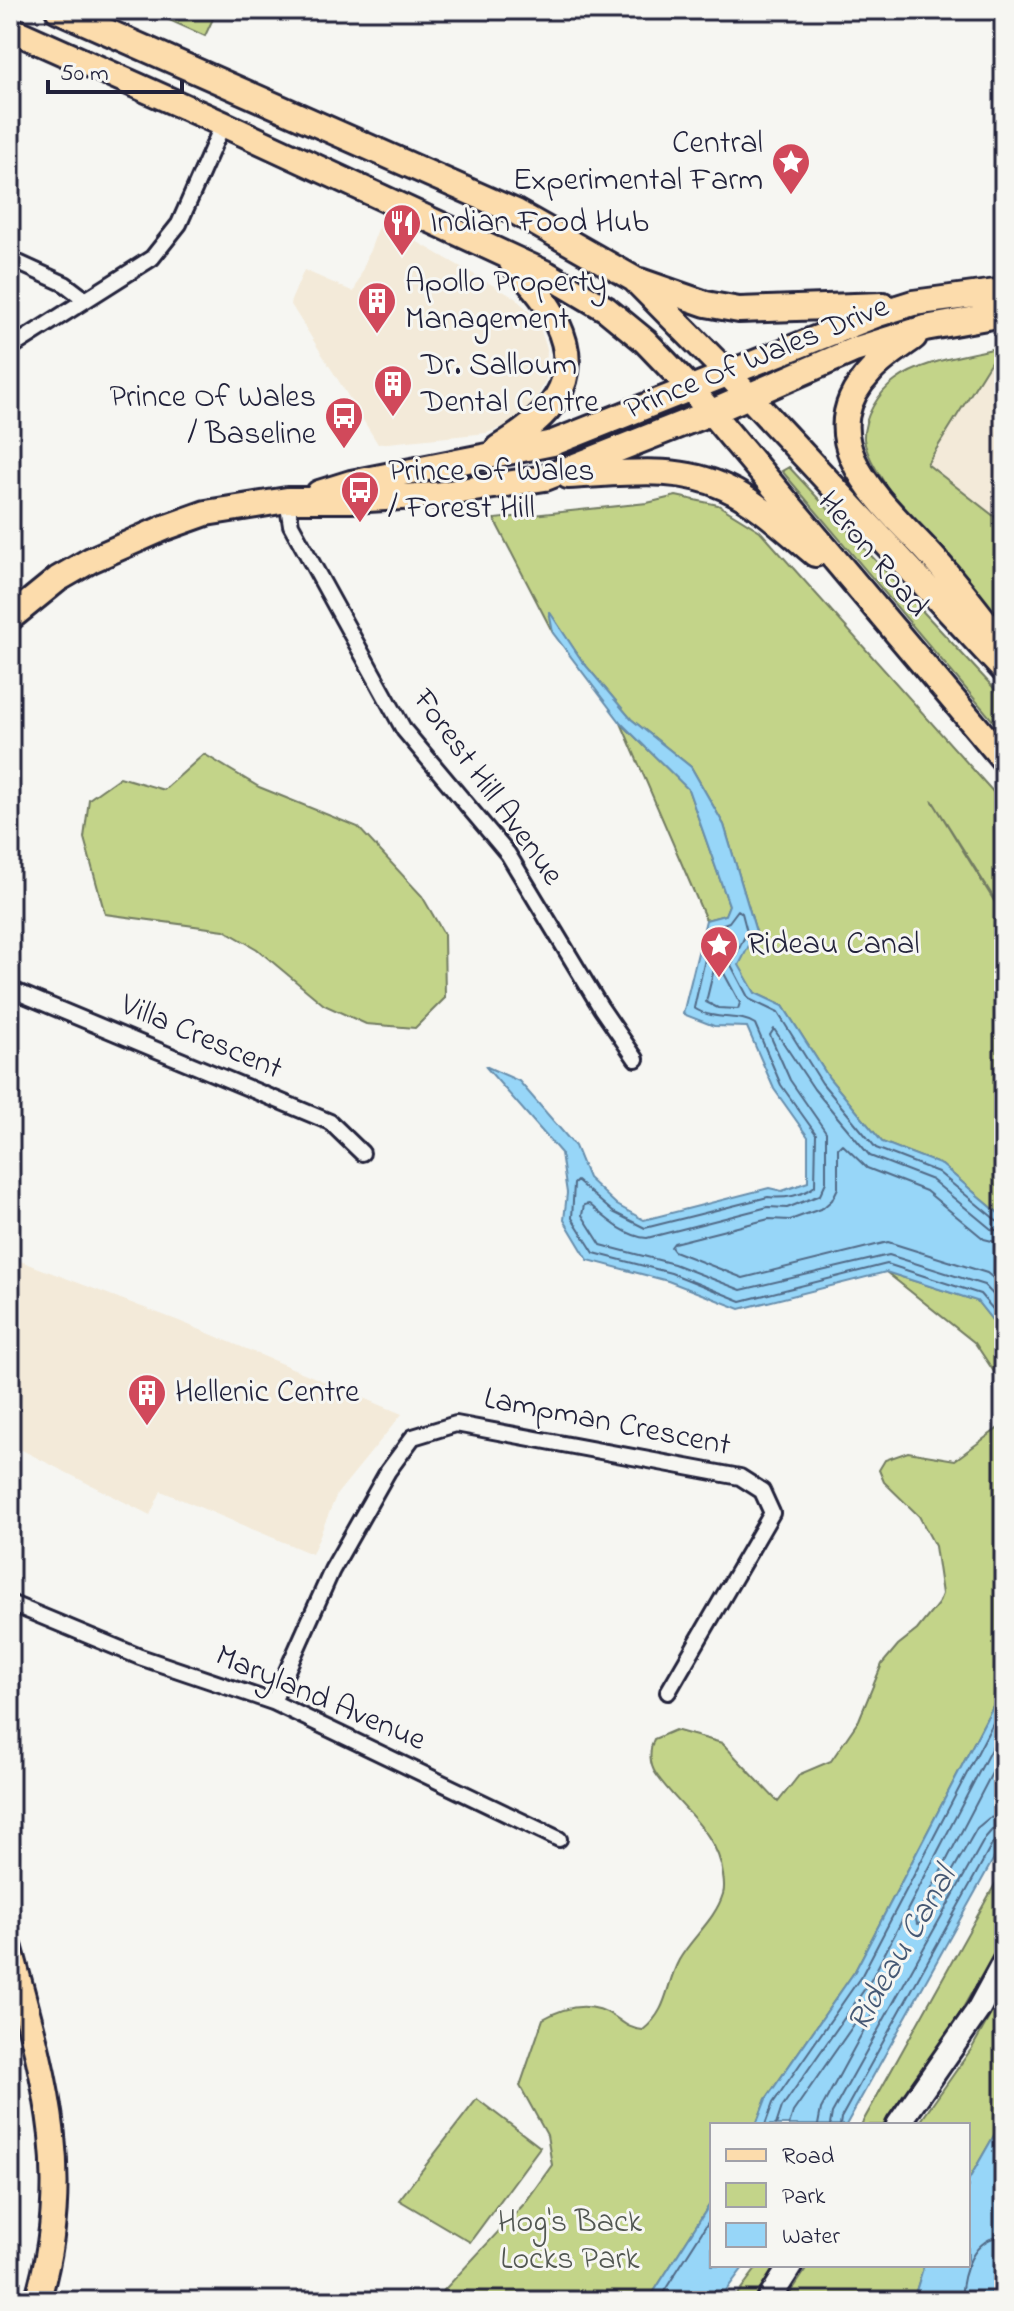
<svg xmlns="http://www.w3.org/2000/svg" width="1014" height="2311" viewBox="0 0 1014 2311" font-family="'Indie Flower',sans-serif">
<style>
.built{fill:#f3ead9}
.green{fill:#c3d489;stroke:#727b62;stroke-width:2}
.water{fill:#97d6f8;stroke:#688eac;stroke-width:2}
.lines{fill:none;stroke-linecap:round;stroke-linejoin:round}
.shore{stroke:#516a87;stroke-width:2}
.minor-casing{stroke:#22223b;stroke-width:20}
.secondary-casing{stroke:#22223b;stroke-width:28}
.primary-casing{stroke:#22223b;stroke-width:30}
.minor{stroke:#f6f6f2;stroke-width:14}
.secondary{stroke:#f6f6f2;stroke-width:22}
.primary{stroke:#fcdcac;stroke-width:24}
.labels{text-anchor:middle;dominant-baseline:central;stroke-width:6;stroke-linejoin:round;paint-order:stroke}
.poi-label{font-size:32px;fill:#22223b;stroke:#f6f6f2;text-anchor:start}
.street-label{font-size:32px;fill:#22223b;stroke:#f6f6f2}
.park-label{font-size:32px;fill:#525752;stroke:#f6f6f2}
.water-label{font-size:34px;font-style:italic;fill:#455874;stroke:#f6f6f2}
</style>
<rect width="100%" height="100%" fill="#f6f6f2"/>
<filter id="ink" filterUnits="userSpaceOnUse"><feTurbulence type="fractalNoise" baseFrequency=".0125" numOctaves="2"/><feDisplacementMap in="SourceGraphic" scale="16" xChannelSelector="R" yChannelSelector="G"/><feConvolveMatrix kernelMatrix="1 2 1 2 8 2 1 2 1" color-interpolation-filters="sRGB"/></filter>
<g filter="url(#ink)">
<path class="built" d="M381 221 515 298 537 319 547 349 546 379 533 406 515 422 487 433 378 444 290 303 304 270 354 292Z
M1000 347H1004V524L926 464Z
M10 1257 179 1321 402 1414 337 1494 312 1554 161 1491 150 1515 10 1444Z"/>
<path class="green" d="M147 10H217L205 36Z
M1000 347 927 464 1004 524V633C974 597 868 479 864 439 863 418 878 393 895 381 923 360 966 356 1000 347Z
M789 467 1004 699V734L782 471Z
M676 496 718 505 760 531 1004 804V914L932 800 1004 917V1218L942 1165 882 1142 829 1078 783 1006 755 993 738 965 756 932 724 825 691 767 631 719 582 661 550 613 553 633 494 519 647 503Z
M621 723 688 789 729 905 725 915 706 920Z
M204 754 259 787 358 827 422 896 444 934 445 998 415 1028 366 1024 324 1005 257 949 224 930 105 914 84 838 89 799 120 777 164 790Z
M886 1272 977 1301 1004 1335V1387L975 1343Z
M1004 1424V1685L855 1971 766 2099 756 2125H712V2201L648 2301H434L524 2204 552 2165 547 2135 520 2086 543 2019C566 2006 591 2000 615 2017 625 2024 630 2029 643 2030 669 2009 665 1986 679 1960 692 1937 715 1920 723 1894 725 1888 724 1881 723 1875 718 1831 679 1808 656 1774 649 1764 649 1750 654 1739L675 1730 722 1743 778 1802 800 1774 831 1761 859 1720 882 1664 898 1645 917 1630 938 1604 942 1594 935 1546 919 1516 884 1482 879 1470 885 1460 908 1452 955 1460Z
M1004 1868V1936L952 2027 883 2125H861Z
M1004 1991V2118L968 2181V2125H918L972 2048Z
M477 2099 540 2147 470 2242 399 2200Z
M759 2265H779L756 2301H732Z
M809 2265H924L913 2301H785Z"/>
<path class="water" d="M549 611 582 661 631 719 691 767 724 825 756 932 739 965 755 993 783 1006 829 1078 882 1142 942 1165 1004 1218V1335L977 1301 886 1272 740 1309 668 1281 588 1260 564 1220 567 1193 561 1153 485 1066 519 1081 575 1146 588 1178 617 1205 644 1220 769 1188 782 1191 808 1182V1137L774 1089 747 1027 714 1026 683 1014 706 920 725 915 729 905 688 789 621 723 553 633Z
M1004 1685V1840L846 2125H756L766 2099 855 1971Z
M1004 2118V2261L998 2270 990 2301H913L924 2265H968V2181Z
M712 2201V2265H745L718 2301H648Z"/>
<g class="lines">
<path class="shore" d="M715 965 720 966 740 1003 738 1009 718 1008 706 1002Z
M1004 1222 996 1220 938 1172 876 1148 822 1083 778 1013 749 999 731 965 747 932 742 913 738 910 729 922 712 928 694 1008C715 1022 739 1013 755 1024L781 1085 816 1134 815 1186C802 1196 784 1199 768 1197L645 1228 613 1212 577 1181 574 1184 572 1218 594 1253 671 1273 741 1301 887 1264 980 1294 1004 1322
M1004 1232 991 1229 932 1180 870 1156 814 1089 774 1029 770 1035 790 1080 826 1132V1182L820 1195 787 1208 768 1207 647 1238C625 1237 605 1217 589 1204L584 1205 582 1215 601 1245 674 1264 741 1290 889 1255 984 1285 1004 1306
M1004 1244 984 1239 926 1191 867 1168 842 1144 838 1148V1188L832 1200 823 1208 790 1220 769 1219 674 1243 671 1247 674 1251 743 1278 888 1242 987 1273 1004 1287
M1004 1750 916 1919 917 1924 923 1923 977 1828 989 1818 1004 1816
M765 2125 773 2103 862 1975 1004 1702
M776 2125 782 2107 871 1980 1004 1724
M789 2125 793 2112 871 2000 876 1999 878 2004 821 2109 818 2125
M830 2125 832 2113 985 1838 992 1830 1004 1828
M840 2125 841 2118 993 1843 1004 1838
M658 2301 712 2216
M961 2301C962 2274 972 2237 1004 2236"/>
<defs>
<path id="minor" d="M10 259 65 284 86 300
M10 348 152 258 179 224 223 124
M287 500 291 525 404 730 508 854 601 1008 636 1059
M10 989 330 1122 362 1153
M10 1603 140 1657 273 1702 559 1839
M273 1702 332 1570 388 1471 413 1437 456 1424 740 1477 762 1491 772 1513 668 1692"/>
<path id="secondary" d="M898 2125 978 2010 1004 1962
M768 2301 791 2265"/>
<path id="primary" d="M58 10 516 212 634 279 728 374 1004 670
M10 29 223 124 547 274 606 309 645 341 692 390 1004 760
M640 281 706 304 739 310 883 305
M914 337C899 348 883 358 871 371 806 439 881 502 927 551 955 581 979 614 1004 646
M498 448C546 419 586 384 557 323 547 300 528 281 512 263
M568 476C620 474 678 464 726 488 759 503 787 531 815 554
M319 493 351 483 553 443 878 314 913 303 1004 291
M10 618 58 579 91 560 164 528 206 513 287 500H351L435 495 545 478 712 412 854 350 925 328 1004 314
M10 1949C43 2071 76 2174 37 2301"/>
</defs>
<use href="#minor" class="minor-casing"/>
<use href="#secondary" class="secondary-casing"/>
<use href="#primary" class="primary-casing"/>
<use href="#minor" class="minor"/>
<use href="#secondary" class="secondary"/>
<use href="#primary" class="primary"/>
</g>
</g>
<defs>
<symbol id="sight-pin" viewBox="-11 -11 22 30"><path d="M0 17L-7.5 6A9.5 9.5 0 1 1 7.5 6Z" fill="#d1495b" stroke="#f6f6f2"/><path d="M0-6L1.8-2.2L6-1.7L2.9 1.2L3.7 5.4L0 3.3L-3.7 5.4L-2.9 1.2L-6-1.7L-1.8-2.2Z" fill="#fff"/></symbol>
<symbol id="restaurant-pin" viewBox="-11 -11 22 30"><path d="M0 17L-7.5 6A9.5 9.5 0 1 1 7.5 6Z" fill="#d1495b" stroke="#f6f6f2"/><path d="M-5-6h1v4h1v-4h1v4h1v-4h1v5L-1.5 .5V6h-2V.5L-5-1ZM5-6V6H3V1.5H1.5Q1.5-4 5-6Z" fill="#fff"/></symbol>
<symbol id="building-pin" viewBox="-11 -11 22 30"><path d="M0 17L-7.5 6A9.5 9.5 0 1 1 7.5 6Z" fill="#d1495b" stroke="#f6f6f2"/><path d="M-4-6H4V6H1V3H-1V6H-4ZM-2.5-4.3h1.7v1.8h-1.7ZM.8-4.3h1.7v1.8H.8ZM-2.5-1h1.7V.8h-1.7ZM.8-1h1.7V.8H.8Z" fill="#fff"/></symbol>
<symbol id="bus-pin" viewBox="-11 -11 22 30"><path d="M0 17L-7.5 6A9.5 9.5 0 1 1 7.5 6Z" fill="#d1495b" stroke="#f6f6f2"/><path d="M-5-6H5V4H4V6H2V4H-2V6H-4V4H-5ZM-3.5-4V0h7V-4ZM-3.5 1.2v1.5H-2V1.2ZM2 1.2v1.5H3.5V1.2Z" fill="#fff"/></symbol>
</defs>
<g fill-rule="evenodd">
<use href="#sight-pin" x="769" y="140" width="44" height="60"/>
<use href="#restaurant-pin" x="380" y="201" width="44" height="60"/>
<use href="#building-pin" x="355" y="279" width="44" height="60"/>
<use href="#building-pin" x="371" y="362" width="44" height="60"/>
<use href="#bus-pin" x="322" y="394" width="44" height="60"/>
<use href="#bus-pin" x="338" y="468" width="44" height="60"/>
<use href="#sight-pin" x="697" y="923" width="44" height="60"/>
<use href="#building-pin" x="125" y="1371" width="44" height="60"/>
</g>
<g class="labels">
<g class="poi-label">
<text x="763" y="144" text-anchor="end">Central<tspan x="763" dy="37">Experimental Farm</tspan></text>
<text x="430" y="223">Indian Food Hub</text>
<text x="405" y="283">Apollo Property<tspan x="405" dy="37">Management</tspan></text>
<text x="421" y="366">Dr. Salloum<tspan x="421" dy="37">Dental Centre</tspan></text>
<text x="316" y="398" text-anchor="end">Prince Of Wales<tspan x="316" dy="37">/ Baseline</tspan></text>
<text x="388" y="472">Prince Of Wales<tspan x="388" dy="37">/ Forest Hill</tspan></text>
<text x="747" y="945">Rideau Canal</text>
<text x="175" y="1393">Hellenic Centre</text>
</g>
<g class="street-label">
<text transform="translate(757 359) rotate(-22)">Prince Of Wales Drive</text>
<text transform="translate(872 555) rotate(50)">Heron Road</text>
<text transform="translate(487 788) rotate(54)">Forest Hill Avenue</text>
<text transform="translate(201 1038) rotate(23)">Villa Crescent</text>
<text transform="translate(607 1423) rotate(11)">Lampman Crescent</text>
<text transform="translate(320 1699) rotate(23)">Maryland Avenue</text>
</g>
<g class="park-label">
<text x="570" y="2223">Hog's Back<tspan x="570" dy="37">Locks Park</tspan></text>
</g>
<g class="water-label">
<text transform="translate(903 1950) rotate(-60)">Rideau Canal</text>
</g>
</g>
<rect width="1014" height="2311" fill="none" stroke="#f6f6f2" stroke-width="40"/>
<rect x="20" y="20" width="974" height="2271" fill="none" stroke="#22223b" stroke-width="3" filter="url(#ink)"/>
<rect x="710" y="2123" width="260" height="144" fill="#f6f6f2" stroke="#a1a1a9" stroke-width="2"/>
<rect x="726" y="2149" width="40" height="12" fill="#fcdcac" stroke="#a1a1a9" stroke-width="2"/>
<text x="782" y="2163" font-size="24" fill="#22223b">Road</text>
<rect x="726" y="2183" width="40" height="24" fill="#c3d489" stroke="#a1a1a9" stroke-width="2"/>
<text x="782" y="2203" font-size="24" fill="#22223b">Park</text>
<rect x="726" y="2223" width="40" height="24" fill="#97d6f8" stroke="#a1a1a9" stroke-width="2"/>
<text x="782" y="2243" font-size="24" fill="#22223b">Water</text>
<path d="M48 80v12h134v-12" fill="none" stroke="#22223b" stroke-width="4"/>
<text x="60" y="80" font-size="24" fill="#22223b" stroke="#f6f6f2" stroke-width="6" paint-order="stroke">50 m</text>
</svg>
